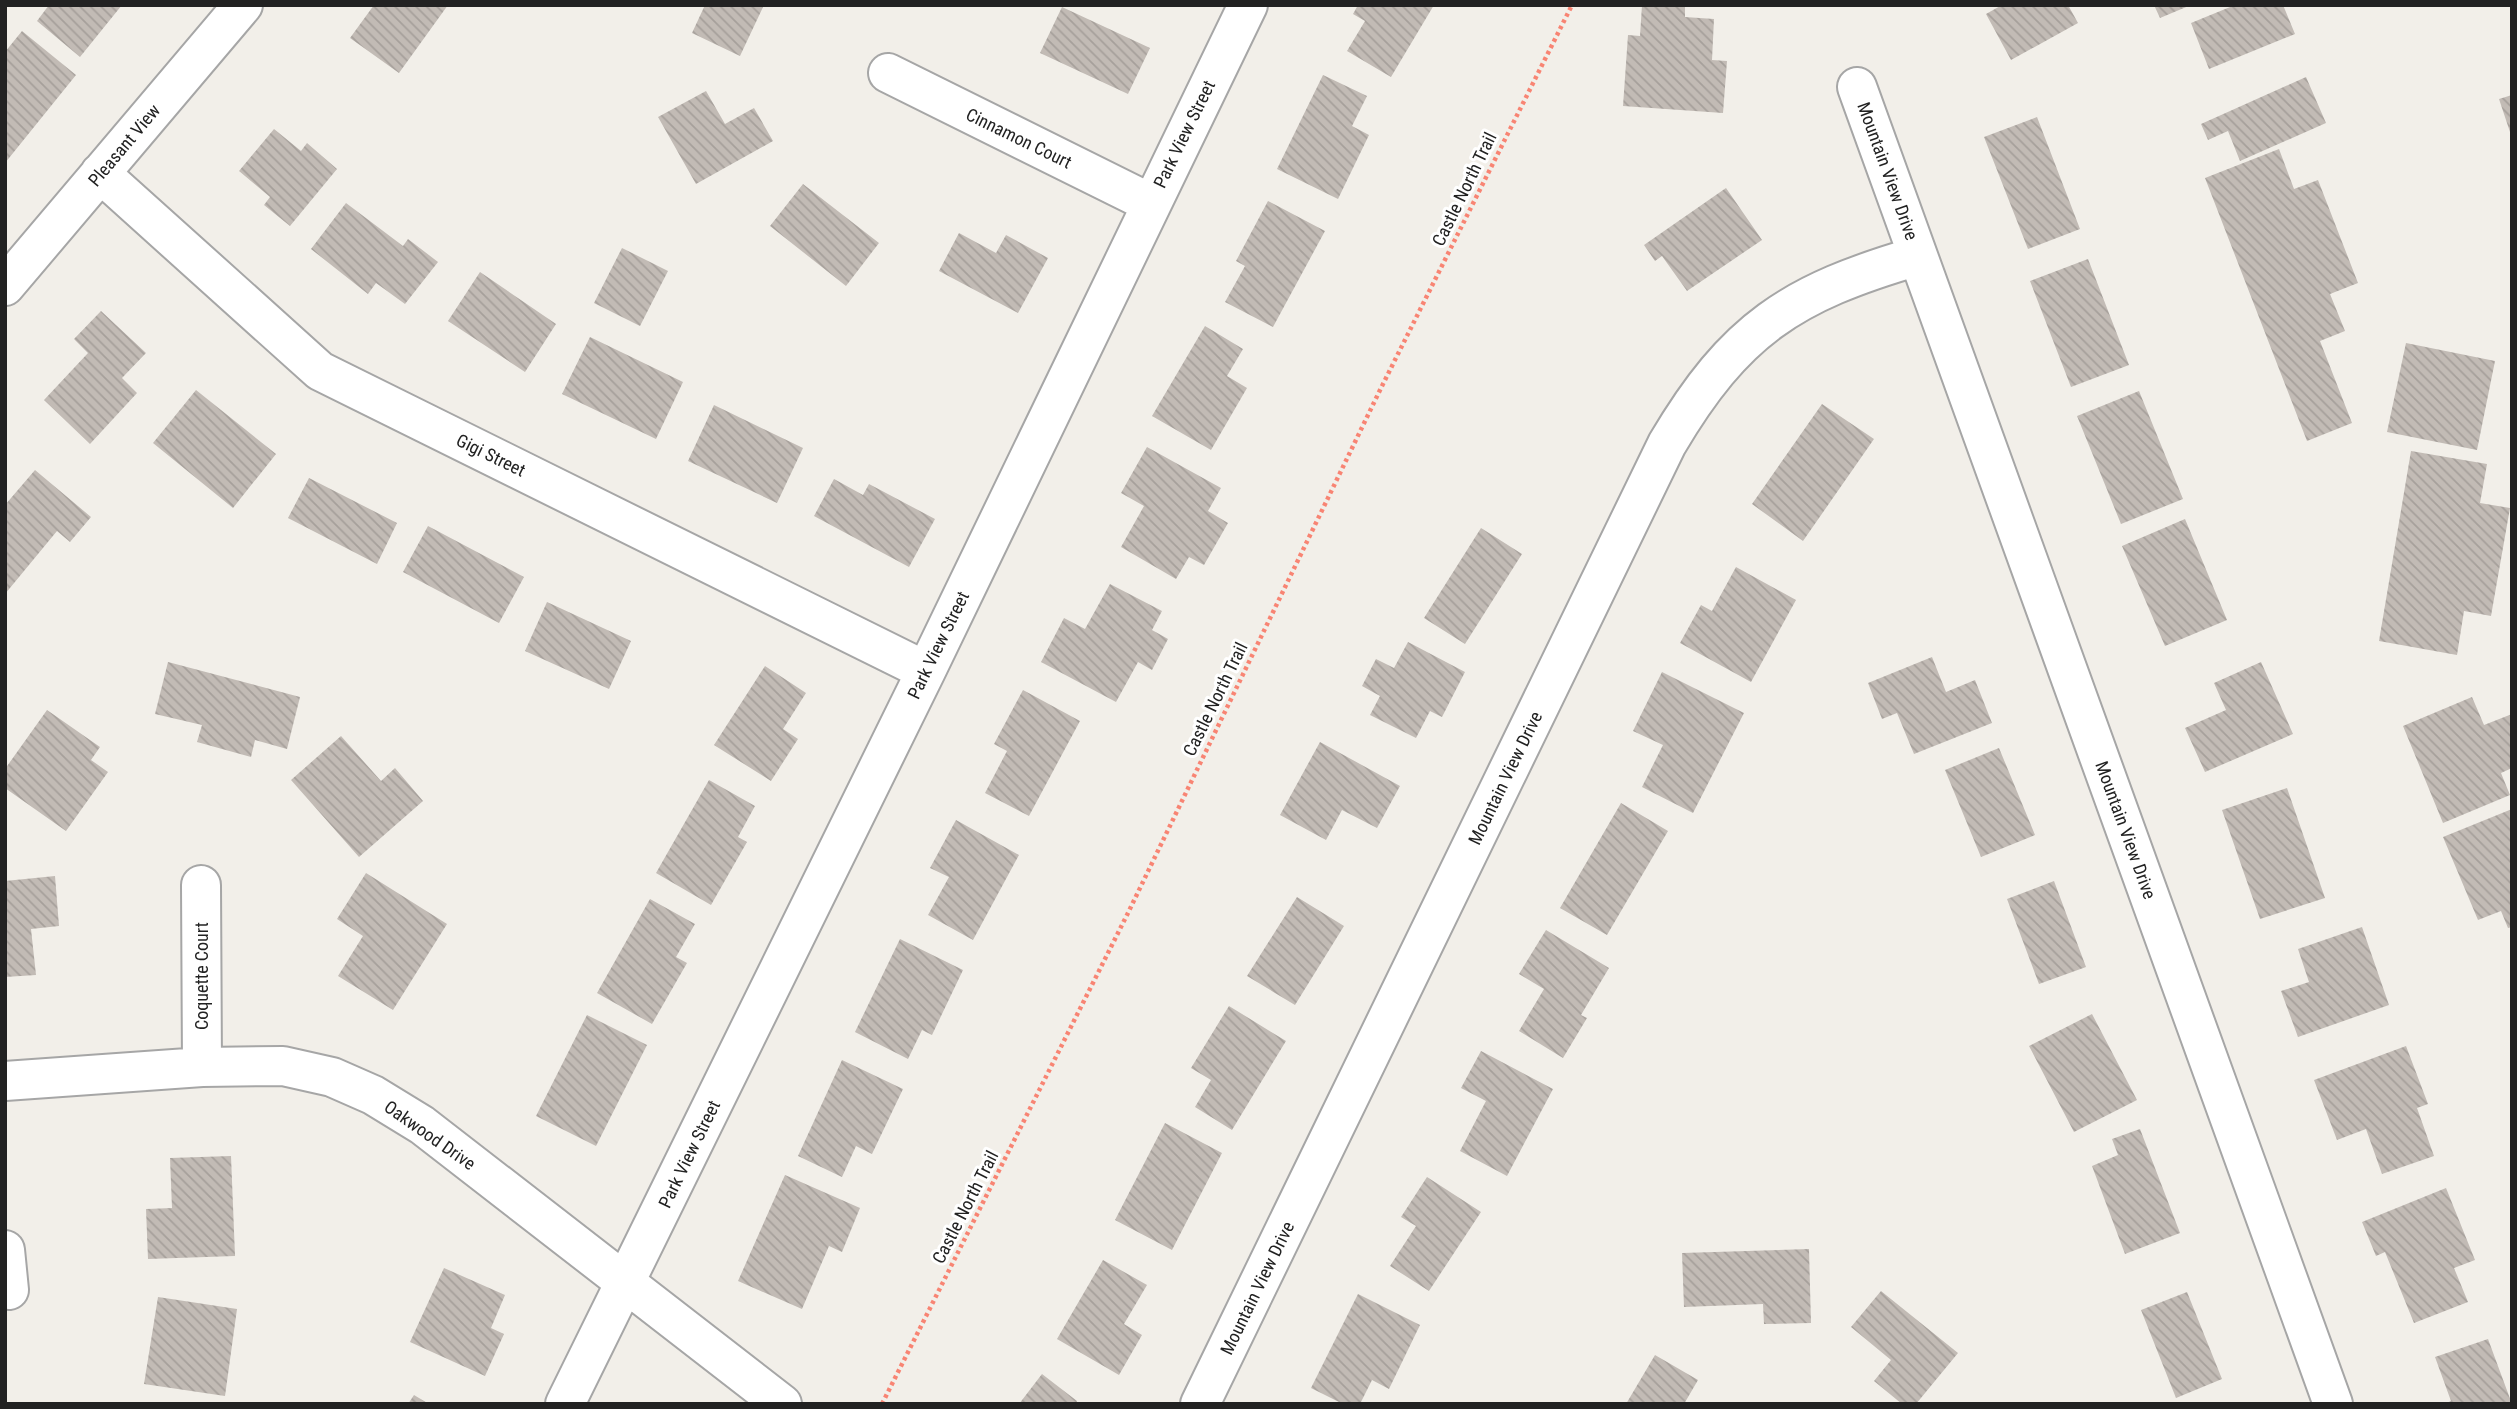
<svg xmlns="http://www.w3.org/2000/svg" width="2517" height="1409" viewBox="0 0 2517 1409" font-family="'Roboto Condensed',sans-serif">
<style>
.building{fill:url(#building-back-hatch)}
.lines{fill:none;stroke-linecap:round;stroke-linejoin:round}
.street-casing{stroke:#a6a6a6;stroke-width:42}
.path{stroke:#f88473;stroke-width:4.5;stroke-dasharray:3.5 3.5;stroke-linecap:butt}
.street{stroke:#fff;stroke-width:38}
.labels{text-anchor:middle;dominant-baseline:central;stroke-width:6;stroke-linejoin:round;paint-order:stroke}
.street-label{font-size:18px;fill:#222;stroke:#fff}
</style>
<defs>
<pattern id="building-back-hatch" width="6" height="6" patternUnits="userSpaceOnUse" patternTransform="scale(1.75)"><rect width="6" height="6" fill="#c2bbb5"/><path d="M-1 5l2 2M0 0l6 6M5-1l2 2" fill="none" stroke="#a6a09b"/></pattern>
</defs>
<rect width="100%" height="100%" fill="#f2efe9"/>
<path class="building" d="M49 5H122L80 57 37 21Z
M374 5H448L399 73 350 38Z
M705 5H764L740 56 692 33Z
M1358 5H1434L1391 77 1347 51 1365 21 1353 14Z
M1642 5H1685V17L1714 19 1712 60 1727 61 1723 113 1623 106 1628 35 1640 36Z
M2002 5H2068L2078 23 2011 60 1986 14Z
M2154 5H2191L2160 18Z
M2235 5H2283L2295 34 2209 69 2191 23Z
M1062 7 1150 48 1128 94 1040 53Z
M22 31 76 75 5 163V52Z
M1323 75 1367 96 1352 126 1369 135 1338 199 1277 169Z
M2306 77 2326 123 2240 161 2228 131 2208 140 2201 124Z
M706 91 725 124 754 108 773 141 696 184 658 117Z
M2512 95V135H2511L2499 99Z
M2037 117 2080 229 2028 249 1984 137Z
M274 129 301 151 307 143 337 169 290 226 264 205 270 197 239 171Z
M2279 149 2294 189 2318 180 2358 283 2330 294 2345 331 2320 341 2352 423 2307 441 2205 178Z
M803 184 879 243 846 286 770 226Z
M1726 188 1762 240 1687 291 1662 256 1655 261 1644 245Z
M1268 201 1325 231 1273 327 1225 302 1245 266 1236 261Z
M346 203 403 246 408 239 438 262 405 304 376 283 368 294 311 249Z
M959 233 996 253 1006 235 1048 258 1018 313 939 271Z
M622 248 668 271 640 326 594 303Z
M2088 259 2129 365 2071 387 2030 281Z
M480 272 556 324 525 372 448 321Z
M101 311 146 353 122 378 137 393 90 444 44 400 88 353 74 339Z
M1205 326 1243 349 1227 376 1247 388 1211 450 1152 416Z
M590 337 683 382 656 439 562 394Z
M2406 343 2495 361 2477 450 2387 432Z
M196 390 276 454 233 508 153 443Z
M2139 391 2183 499 2121 524 2077 416Z
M1822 404 1874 439 1803 541 1752 504Z
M714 405 803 448 777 503 688 461Z
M1147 447 1221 488 1208 511 1228 523 1204 565 1189 557 1176 579 1121 547 1144 506 1121 493Z
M2411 451 2487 464 2480 503 2510 508 2491 616 2464 611 2457 655 2379 641Z
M35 470 91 517 70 542 57 531 5 594V505Z
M309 478 397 523 377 564 288 518Z
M834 479 863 495 869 484 935 519 909 567 814 516Z
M2185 519 2227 620 2165 646 2122 546Z
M428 526 524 577 499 623 403 572Z
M1481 528 1522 554 1465 644 1424 618Z
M1736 567 1796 600 1751 682 1680 643 1701 605 1712 611Z
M1110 584 1162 611 1152 630 1168 639 1152 670 1138 662 1116 702 1041 662 1064 618 1085 629Z
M547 602 631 641 609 689 525 651Z
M1408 642 1465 672 1442 717 1430 711 1416 738 1370 715 1380 696 1362 686 1376 659 1394 668Z
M1932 657 1946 692 1975 680 1992 723 1914 754 1897 713 1882 719 1868 683Z
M168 662 300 697 287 749 255 740 251 757 197 742 202 725 155 714Z
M2261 662 2293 734 2205 772 2185 728 2226 710 2214 683Z
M765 666 806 693 783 729 798 739 771 781 714 745Z
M1662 672 1744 713 1693 813 1642 787 1663 745 1633 731Z
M1023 690 1080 721 1029 816 985 793 1007 751 994 744Z
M2472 697 2484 725 2512 714V768L2501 773 2510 795 2443 823 2403 726Z
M47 710 100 747 91 760 108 772 66 831 5 788V769Z
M341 736 381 781 395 768 423 801 359 857 291 780Z
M1320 742 1400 786 1377 828 1342 810 1326 840 1280 815Z
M1999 748 2035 835 1981 857 1945 770Z
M709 780 755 806 738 837 747 842 711 905 656 873Z
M2287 788 2325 898 2260 919 2222 810Z
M1621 803 1668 831 1607 935 1560 908Z
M2512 809V927L2508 928 2501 911 2478 920 2443 837Z
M956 820 1019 855 973 940 928 915 949 877 930 868Z
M366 873 447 924 393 1010 338 976 363 936 337 919Z
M55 876 59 926 31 929 36 975 5 977V881Z
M2054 881 2086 967 2039 984 2007 899Z
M1297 897 1344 926 1295 1005 1247 976Z
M650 899 695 924 676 957 687 963 652 1024 597 993Z
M2362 927 2389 1005 2298 1037 2281 991 2309 982 2298 949Z
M1546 930 1609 968 1581 1015 1587 1018 1563 1058 1519 1031 1544 989 1519 974Z
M900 939 963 970 932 1035 922 1030 908 1059 855 1032Z
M1229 1006 1286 1041 1232 1130 1195 1107 1211 1080 1191 1068Z
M2092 1014 2137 1100 2074 1132 2029 1046Z
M587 1015 647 1045 596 1146 536 1116Z
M2406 1046 2428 1104 2417 1108 2434 1156 2382 1174 2366 1129 2337 1140 2314 1080Z
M1481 1051 1553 1089 1507 1176 1460 1151 1486 1101 1461 1088Z
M842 1060 903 1089 872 1154 856 1146 842 1177 798 1156Z
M1165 1123 1222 1153 1172 1250 1115 1220Z
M2140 1129 2180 1233 2125 1254 2092 1166 2118 1155 2112 1139Z
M231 1156 235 1256 148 1259 146 1209 172 1208 170 1158Z
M785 1175 860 1208 842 1252 829 1246 802 1309 738 1281Z
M1427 1177 1481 1212 1429 1291 1390 1266 1416 1226 1401 1217Z
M2446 1188 2475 1260 2454 1268 2468 1302 2414 1323 2385 1252 2376 1256 2362 1222Z
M1809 1249 1811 1323 1764 1324 1763 1304 1684 1307 1682 1253Z
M1103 1260 1147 1285 1124 1324 1142 1335 1119 1375 1057 1339Z
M444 1268 505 1295 491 1328 504 1334 485 1376 410 1342Z
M1881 1291 1958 1353 1916 1404H1902L1874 1381 1891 1360 1851 1327Z
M2187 1292 2222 1379 2176 1398 2141 1310Z
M1358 1294 1420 1325 1389 1389 1372 1380 1360 1404H1343L1311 1388Z
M158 1297 237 1309 225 1396 144 1384Z
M2488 1339 2512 1404H2444L2451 1401 2435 1357Z
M1655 1355 1698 1380 1684 1404H1626Z
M1042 1374 1077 1401 1076 1404H1019Z
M414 1395 429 1404H408Z"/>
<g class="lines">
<defs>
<path id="street" d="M888 73 1150 203
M1857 87 2333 1404
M100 173 320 371 926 671
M5 286 243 5
M201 885 202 1067
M5 1081 202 1067 283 1066 332 1077 373 1095 422 1125 782 1404
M5 1250 9 1290
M565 1404 926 671 1248 5
M1200 1404 1667 444C1735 329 1791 293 1918 256"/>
</defs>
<use href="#street" class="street-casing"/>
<path class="path" d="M882 1404 1127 915 1381 388 1572 5"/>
<use href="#street" class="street"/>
</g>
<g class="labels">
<g class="street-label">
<text transform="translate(1184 134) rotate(-64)">Park View Street</text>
<text transform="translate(1019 138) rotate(26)">Cinnamon Court</text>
<text transform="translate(124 145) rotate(-50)">Pleasant View</text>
<text transform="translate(1888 171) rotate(70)">Mountain View Drive</text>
<text transform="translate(1464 189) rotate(-64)">Castle North Trail</text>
<text transform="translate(491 455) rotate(26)">Gigi Street</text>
<text transform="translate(938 645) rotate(-64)">Park View Street</text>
<text transform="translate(1215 699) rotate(-64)">Castle North Trail</text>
<text transform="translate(1505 778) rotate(-64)">Mountain View Drive</text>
<text transform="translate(2126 830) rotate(70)">Mountain View Drive</text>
<text transform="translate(201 976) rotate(-90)">Coquette Court</text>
<text transform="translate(430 1135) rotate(35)">Oakwood Drive</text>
<text transform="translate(689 1154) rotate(-64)">Park View Street</text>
<text transform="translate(965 1207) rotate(-63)">Castle North Trail</text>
<text transform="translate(1257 1288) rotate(-64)">Mountain View Drive</text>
</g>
</g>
<rect width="2517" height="1409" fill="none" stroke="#222222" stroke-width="14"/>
</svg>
